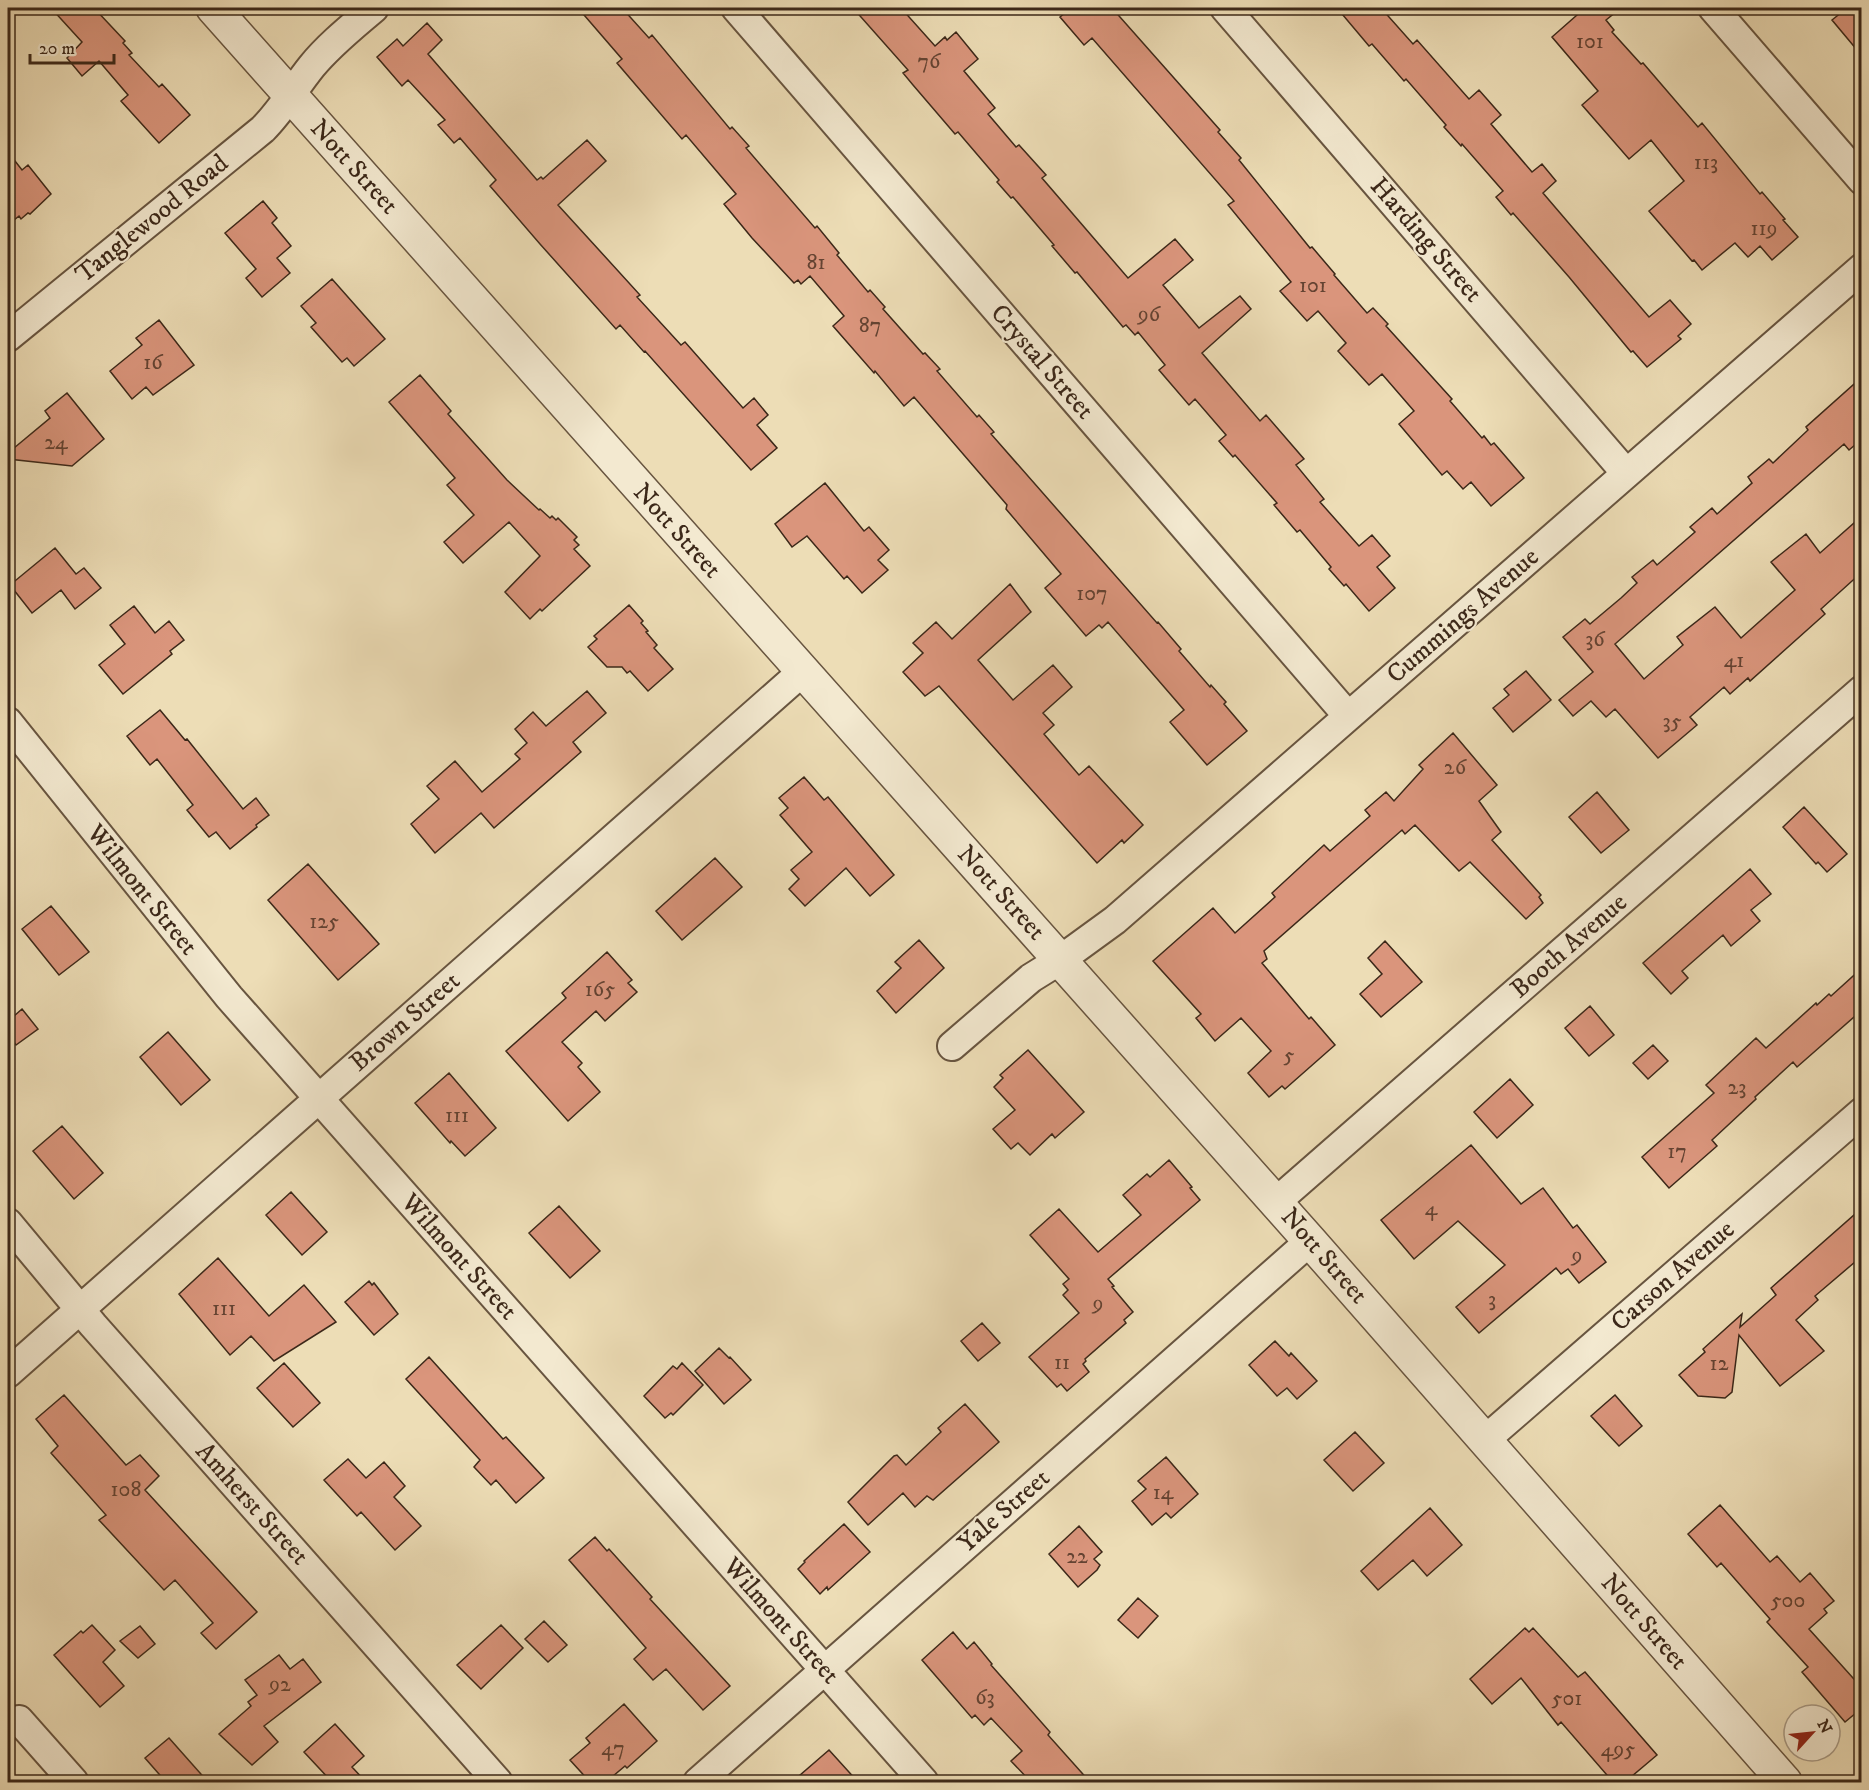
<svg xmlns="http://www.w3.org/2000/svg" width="1869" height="1790" viewBox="0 0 1869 1790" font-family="'IM FELL DW Pica',serif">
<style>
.building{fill:#da957c;stroke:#3c2819;stroke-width:1.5}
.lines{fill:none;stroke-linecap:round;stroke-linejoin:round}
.minor-casing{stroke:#685540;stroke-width:32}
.tertiary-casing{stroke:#685540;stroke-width:36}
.minor{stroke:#f3e9d0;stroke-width:28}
.tertiary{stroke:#f3e9d0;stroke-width:33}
.labels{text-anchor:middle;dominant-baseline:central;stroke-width:4.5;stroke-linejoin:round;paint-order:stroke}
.number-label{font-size:22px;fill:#644332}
.street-label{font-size:26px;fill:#3c2819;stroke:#f3e9d0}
</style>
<rect width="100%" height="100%" fill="#edddb6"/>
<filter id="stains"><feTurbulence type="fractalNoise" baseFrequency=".00333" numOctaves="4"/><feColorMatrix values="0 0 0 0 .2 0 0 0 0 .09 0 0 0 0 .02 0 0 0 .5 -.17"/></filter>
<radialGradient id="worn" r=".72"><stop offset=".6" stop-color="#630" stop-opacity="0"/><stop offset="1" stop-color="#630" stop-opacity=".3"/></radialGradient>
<path class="building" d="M51 8H94L125 41 123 43 132 53 129 55 159 87 162 84 190 115 159 143 121 101 128 95 99 61 82 76 67 58 82 42Z
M578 8H622L649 38 652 35 730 129 732 127 749 146 746 148 815 228 817 226 839 253 837 255 868 292 870 290 885 307 883 309 923 354 925 353 940 369 937 371 977 417 979 415 994 432 991 434 1157 623 1158 622 1181 649 1179 651 1210 687 1211 685 1226 702 1224 704 1247 731 1207 765 1170 722 1184 710 1108 622 1102 628 1099 625 1086 636 1045 588 1061 574 1006 509 1007 505 914 397 904 406 875 371 874 373 833 326 844 316 810 276 801 284 798 280 794 283 752 238 724 204 736 194 686 135 682 139 617 63 622 59Z
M853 8H901L935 46 945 37 947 40 956 32 978 59 964 71 995 108 988 114 1016 147 1019 145 1046 175 1042 178 1128 278 1175 239 1193 260 1163 285 1199 328 1240 296 1251 309 1202 353 1260 421 1266 415 1304 459 1296 465 1324 499 1320 502 1359 546 1372 535 1390 556 1377 567 1395 588 1369 611 1346 584 1344 586 1329 569 1331 567 1300 530 1297 532 1274 505 1277 503 1235 455 1233 457 1219 441 1226 435 1195 399 1189 405 1159 370 1165 365 1138 332 1135 335 1126 325 1123 327 1077 272 1075 273 1052 246 1054 245 1013 197 1011 198 997 182 999 180 958 132 955 134 913 85 903 73 908 70Z
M1071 8H1112L1220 130 1218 132 1241 158 1239 160 1310 248 1312 247 1335 274 1334 275 1367 313 1373 308 1388 324 1386 326 1452 399 1450 401 1482 438 1484 436 1491 445 1494 443 1524 478 1491 506 1471 482 1463 489 1447 471 1442 475 1399 424 1414 411 1382 374 1369 385 1338 351 1346 343 1318 311 1307 321 1280 291 1291 282 1228 205 1234 201 1092 38 1084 45 1060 17Z
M1337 8H1381L1413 44 1417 40 1469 99 1479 90 1501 115 1491 124 1532 172 1542 164 1556 181 1543 193 1649 317 1670 300 1691 324 1678 336 1681 339 1647 367 1633 351 1631 352 1569 277 1513 213 1511 215 1496 197 1503 191 1462 144 1461 146 1444 127 1446 125 1406 79 1404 81 1372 44 1369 46Z
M1585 8H1621L1606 20 1614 30 1612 32 1641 64 1643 63 1698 127 1702 123 1760 194 1762 192 1785 219 1783 220 1798 237 1772 260 1760 246 1748 257 1735 243 1702 270 1694 260 1692 261 1649 211 1684 181 1651 140 1629 159 1582 105 1598 91 1552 37Z
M1847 8H1862V56L1832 20Z
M427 23 442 40 428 54 537 180 541 177 543 179 587 140 606 161 558 205 640 295 637 297 681 345 685 342 743 408 754 398 768 415 757 425 777 448 751 470 645 351 644 352 620 325 616 329 540 244 490 186 496 180 460 138 454 143 438 125 445 120 408 80 402 86 377 57 397 39 403 46Z
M8 152 22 170 28 165 51 194 30 214 28 213 21 219 19 216 8 225Z
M263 201 277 218 272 223 291 246 277 258 290 273 262 297 246 278 256 269 225 233Z
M332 279 385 339 354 366 347 358 342 362 311 327 316 323 301 306Z
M159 320 194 365 153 395 146 387 132 399 110 371 142 345 136 338Z
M420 375 451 411 448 414 507 480 539 510 540 509 550 518 552 516 556 520 558 518 577 537 574 540 579 545 574 549 590 566 542 611 540 609 530 619 505 592 540 556 509 522 463 563 444 542 474 515 447 485 455 478 389 402Z
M1862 377V439L1849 450 1844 444 1615 644 1644 679 1683 645 1677 637 1715 607 1741 638 1795 590 1771 562 1806 534 1820 553 1862 516V572L1821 609 1825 614 1750 681 1748 678 1730 694 1724 687 1690 717 1697 725 1658 758 1615 709 1606 717 1591 701 1573 716 1559 700 1593 672 1563 637 1585 619 1590 624 1621 598 1637 583 1632 577 1653 560 1657 565 1695 532 1690 527 1712 508 1717 514 1752 483 1748 477 1769 459 1773 463 1808 430 1806 427Z
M67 393 104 439 72 466 8 459V453L50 418 45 411Z
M825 483 864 531 869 527 889 550 878 560 888 570 862 593 847 576 844 579 807 536 792 547 775 524Z
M55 548 76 574 84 568 101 588 75 609 61 590 32 613 10 585Z
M1010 584 1031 612 978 660 1013 700 1053 665 1072 687 1043 713 1054 725 1044 734 1079 775 1089 766 1143 825 1124 843 1122 840 1097 863 939 686 925 696 903 672 923 653 913 643 936 622 952 639Z
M629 605 643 621 641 623 648 631 646 632 657 645 654 648 673 669 648 691 630 671 627 673 622 667H607L588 647 597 639 594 636Z
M134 606 155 633 169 621 184 640 170 651 172 654 123 694 99 665 125 644 110 625Z
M1526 671 1551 700 1513 732 1493 708 1509 695 1504 689Z
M587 691 606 713 573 742 581 752 494 828 481 813 435 853 411 824 439 799 427 786 455 761 482 792 520 759 515 754 527 743 515 729 533 712 546 726Z
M160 710 185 740 187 739 243 809 256 798 269 815 256 825 257 827 230 849 216 832 209 837 187 810 193 805 157 759 150 765 127 736Z
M1453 733 1497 785 1479 801 1501 832 1492 840 1541 895 1539 897 1543 903 1526 919 1470 862 1459 871 1415 825 1405 834 1402 830 1264 951 1267 959 1262 963 1309 1019 1311 1017 1335 1045 1285 1089 1282 1086 1269 1097 1248 1073 1271 1051 1241 1018 1215 1041 1196 1018 1201 1014 1153 961 1213 908 1235 933 1275 897 1272 893 1324 845 1330 851 1370 816 1365 810 1386 792 1394 801 1423 769 1419 765Z
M804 777 824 800 828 797 894 875 870 896 846 868 805 906 789 889 799 879 791 870 812 852 780 815 788 808 779 798Z
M1597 792 1629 830 1601 853 1569 817Z
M1804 807 1847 854 1827 872 1818 862 1816 864 1783 827Z
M715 858 742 887 682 940 656 911Z
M308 864 379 944 338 980 268 900Z
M1750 869 1771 894 1751 910 1760 921 1731 946 1723 935 1682 971 1688 978 1671 994 1643 963Z
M51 906 89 952 59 975 22 929Z
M919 940 944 968 896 1013 877 991 901 968 895 962Z
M1385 941 1422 982 1381 1017 1360 994 1382 974 1368 958Z
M607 952 632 980 628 983 637 992 605 1021 596 1011 562 1042 582 1063 578 1067 600 1092 568 1121 506 1051 566 998 562 993Z
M1862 968V1010L1797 1067 1793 1062 1755 1097 1756 1099 1712 1140 1717 1146 1669 1188 1642 1157 1714 1093 1706 1085 1756 1038 1766 1048 1816 1003 1817 1005 1829 994 1831 996Z
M1590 1006 1614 1035 1589 1056 1565 1028Z
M22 1009 38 1029 16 1045 8 1034V1016H14Z
M168 1032 210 1080 181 1105 140 1057Z
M1653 1045 1668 1061 1648 1079 1633 1063Z
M1028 1050 1084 1112 1055 1138 1052 1134 1030 1155 1018 1143 1011 1149 993 1129 1015 1110 994 1087 1003 1078 1000 1075Z
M449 1073 496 1128 465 1156 451 1141 450 1143 415 1103Z
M1510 1079 1533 1105 1497 1138 1474 1112Z
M62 1126 103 1173 74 1199 33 1151Z
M1471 1145 1521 1204 1543 1188 1573 1228 1577 1225 1606 1262 1579 1283 1568 1269 1561 1274 1556 1268 1479 1333 1456 1307 1505 1265 1458 1221 1414 1259 1381 1220Z
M1169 1160 1192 1187 1190 1188 1200 1200 1108 1279 1114 1286 1112 1287 1133 1312 1124 1320 1126 1323 1085 1359 1086 1361 1083 1364 1089 1372 1067 1391 1061 1384 1057 1387 1029 1357 1079 1313 1063 1295 1068 1290 1063 1284 1069 1279 1030 1235 1059 1209 1098 1252 1141 1215 1123 1195 1147 1174 1150 1177Z
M291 1192 327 1232 302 1255 266 1215Z
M559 1206 600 1251 570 1278 529 1233Z
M1862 1208V1256L1815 1296 1818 1300 1796 1320 1824 1351 1780 1386 1739 1335 1732 1392 1725 1398 1698 1396 1679 1375 1705 1352 1703 1349 1742 1314 1740 1327 1776 1295 1771 1288Z
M218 1258 269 1316 304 1285 336 1322 274 1361 251 1336 230 1355 179 1294Z
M369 1281 372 1285 374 1283 398 1314 374 1335 345 1302Z
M982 1323 1000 1343 978 1361 961 1341Z
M1275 1341 1289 1356 1291 1353 1317 1381 1297 1399 1287 1388 1277 1396 1249 1365Z
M719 1348 729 1358 730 1357 751 1380 724 1404 695 1371Z
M429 1357 503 1439 506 1437 544 1478 516 1503 496 1480 491 1485 474 1467 480 1460 406 1379Z
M284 1363 320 1403 293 1427 257 1388Z
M682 1363 703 1385 673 1415 671 1413 665 1418 644 1396 673 1366 677 1369Z
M64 1395 126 1465 140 1455 159 1476 145 1490 257 1612 216 1649 201 1633 213 1623 175 1580 164 1590 99 1520 106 1515 51 1453 58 1446 36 1419Z
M1615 1395 1642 1426 1619 1446 1591 1416Z
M965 1404 999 1442 933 1500 927 1496 915 1507 903 1493 868 1525 848 1502 894 1456 897 1455 906 1465 941 1432 938 1428Z
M1355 1432 1384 1463 1353 1491 1324 1460Z
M1166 1457 1198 1494 1171 1518 1166 1513 1152 1525 1132 1501 1146 1489 1138 1481Z
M348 1459 366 1478 384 1462 405 1486 394 1497 421 1526 395 1550 361 1512 357 1516 324 1480Z
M1720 1505 1770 1562 1777 1556 1800 1582 1810 1573 1834 1601 1824 1609 1827 1613 1809 1629 1862 1688V1708L1845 1722 1802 1672 1808 1667 1767 1622 1770 1619 1721 1563 1717 1567 1688 1534Z
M1430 1508 1462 1545 1427 1576 1413 1560 1378 1590 1361 1571Z
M844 1524 870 1552 828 1590 827 1587 820 1594 798 1569 805 1562 804 1561Z
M1079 1526 1102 1552 1094 1559 1100 1565 1097 1570 1078 1587 1049 1554Z
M595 1537 607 1551 609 1549 652 1597 650 1599 730 1686 703 1710 666 1669 653 1680 634 1659 646 1648 569 1560Z
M1138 1598 1158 1616 1138 1638 1118 1620Z
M544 1621 567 1645 548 1662 525 1639Z
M92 1625 115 1650 103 1662 124 1686 100 1707 54 1655 81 1631 83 1633Z
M501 1625 523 1648 481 1689 457 1665Z
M140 1626 155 1644 138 1658 120 1641Z
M1525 1628 1529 1632 1533 1628 1578 1677 1585 1672 1657 1755 1625 1782H1613L1561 1722 1558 1725 1521 1678 1492 1704 1470 1679Z
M953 1632 967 1649 974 1642 992 1664 991 1665 1050 1732 1048 1735 1090 1782H1031L1011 1761 1022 1751 991 1718 984 1725 975 1715 972 1718 922 1660Z
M279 1655 290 1669 303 1659 321 1682 264 1726 278 1742 252 1765 219 1734 251 1706 248 1702 257 1695 245 1680Z
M624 1704 657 1741 627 1768 625 1766 606 1782H590L570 1760 590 1743 586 1738Z
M335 1724 364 1756 352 1767 366 1782H332L304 1752Z
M169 1738 208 1782H166L145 1758Z
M829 1750 858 1782H792Z"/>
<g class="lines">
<defs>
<path id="minor" d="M736 8 1348 716
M1225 8 1626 473
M1713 8 1862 180
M8 337 263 129C282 110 295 87 312 66 330 44 353 26 374 8
M8 722 229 997 924 1782
M952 1046 1031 978 1060 960 1115 920 1862 268
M1276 1202 1862 690
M8 1223 93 1325 498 1782
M8 1373 802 672
M1485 1440 1862 1112
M19 1720 74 1782
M698 1782 1310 1241"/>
<path id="tertiary" d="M213 8 1310 1241 1785 1782"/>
</defs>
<use href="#minor" class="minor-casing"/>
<use href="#tertiary" class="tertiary-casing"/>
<use href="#minor" class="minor"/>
<use href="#tertiary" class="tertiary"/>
</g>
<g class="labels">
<g class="number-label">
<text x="1590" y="41">101</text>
<text x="929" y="61">76</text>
<text x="1706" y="162">113</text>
<text x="1764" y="228">119</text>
<text x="816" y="262">81</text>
<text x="1313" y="285">101</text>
<text x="1149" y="314">96</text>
<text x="870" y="325">87</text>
<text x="153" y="362">16</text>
<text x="56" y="442">24</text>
<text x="1092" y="593">107</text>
<text x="1595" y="639">36</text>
<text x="1734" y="660">41</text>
<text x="1672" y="721">35</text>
<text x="1455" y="767">26</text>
<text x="324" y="921">125</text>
<text x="600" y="989">165</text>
<text x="1289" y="1055">5</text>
<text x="1737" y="1087">23</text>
<text x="457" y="1115">111</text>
<text x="1677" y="1151">17</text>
<text x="1431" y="1208">4</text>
<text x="1577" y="1255">9</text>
<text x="1492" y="1299">3</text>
<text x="1098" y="1303">9</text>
<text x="224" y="1308">111</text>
<text x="1062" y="1362">11</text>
<text x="1719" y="1363">12</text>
<text x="126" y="1489">108</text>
<text x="1163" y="1492">14</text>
<text x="1077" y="1556">22</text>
<text x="1788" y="1600">500</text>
<text x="280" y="1684">92</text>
<text x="985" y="1697">63</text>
<text x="1567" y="1698">501</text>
<text x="613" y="1748">47</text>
<text x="1618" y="1749">495</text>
</g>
<g class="street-label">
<text transform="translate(354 167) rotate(48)">Nott Street</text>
<text transform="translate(152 219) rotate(-39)">Tanglewood Road</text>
<text transform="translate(1426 240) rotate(49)">Harding Street</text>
<text transform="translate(1042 362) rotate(49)">Crystal Street</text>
<text transform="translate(677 531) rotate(48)">Nott Street</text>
<text transform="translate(1463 616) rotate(-41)">Cummings Avenue</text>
<text transform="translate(142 890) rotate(51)">Wilmont Street</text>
<text transform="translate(1001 893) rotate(48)">Nott Street</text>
<text transform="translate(1569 946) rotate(-41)">Booth Avenue</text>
<text transform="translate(405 1022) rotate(-41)">Brown Street</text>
<text transform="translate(1324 1256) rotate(49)">Nott Street</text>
<text transform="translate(459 1257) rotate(48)">Wilmont Street</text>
<text transform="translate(1673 1276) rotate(-41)">Carson Avenue</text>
<text transform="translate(252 1504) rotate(48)">Amherst Street</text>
<text transform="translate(1004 1511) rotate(-41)">Yale Street</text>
<text transform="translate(781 1621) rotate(48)">Wilmont Street</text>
<text transform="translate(1644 1622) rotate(49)">Nott Street</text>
</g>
</g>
<rect width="1869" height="1790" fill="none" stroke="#edddb6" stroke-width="30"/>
<rect x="9" y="9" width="1851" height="1772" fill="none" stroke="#3c2819" stroke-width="3"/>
<rect x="15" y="15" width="1839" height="1760" fill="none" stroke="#3c2819" stroke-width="1.5"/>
<g transform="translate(1812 1733) rotate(63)"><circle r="28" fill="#f3e9d0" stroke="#aa9c87" stroke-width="1.5"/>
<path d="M0-4.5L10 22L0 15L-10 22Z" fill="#8f2418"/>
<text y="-9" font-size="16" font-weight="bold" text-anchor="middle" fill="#3c2819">N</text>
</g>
<path d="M30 54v9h84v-9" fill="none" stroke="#3c2819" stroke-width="3"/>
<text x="39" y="54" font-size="18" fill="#3c2819" stroke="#f3e9d0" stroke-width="4.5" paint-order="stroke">20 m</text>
<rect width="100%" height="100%" filter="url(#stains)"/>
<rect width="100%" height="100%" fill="url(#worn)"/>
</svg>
